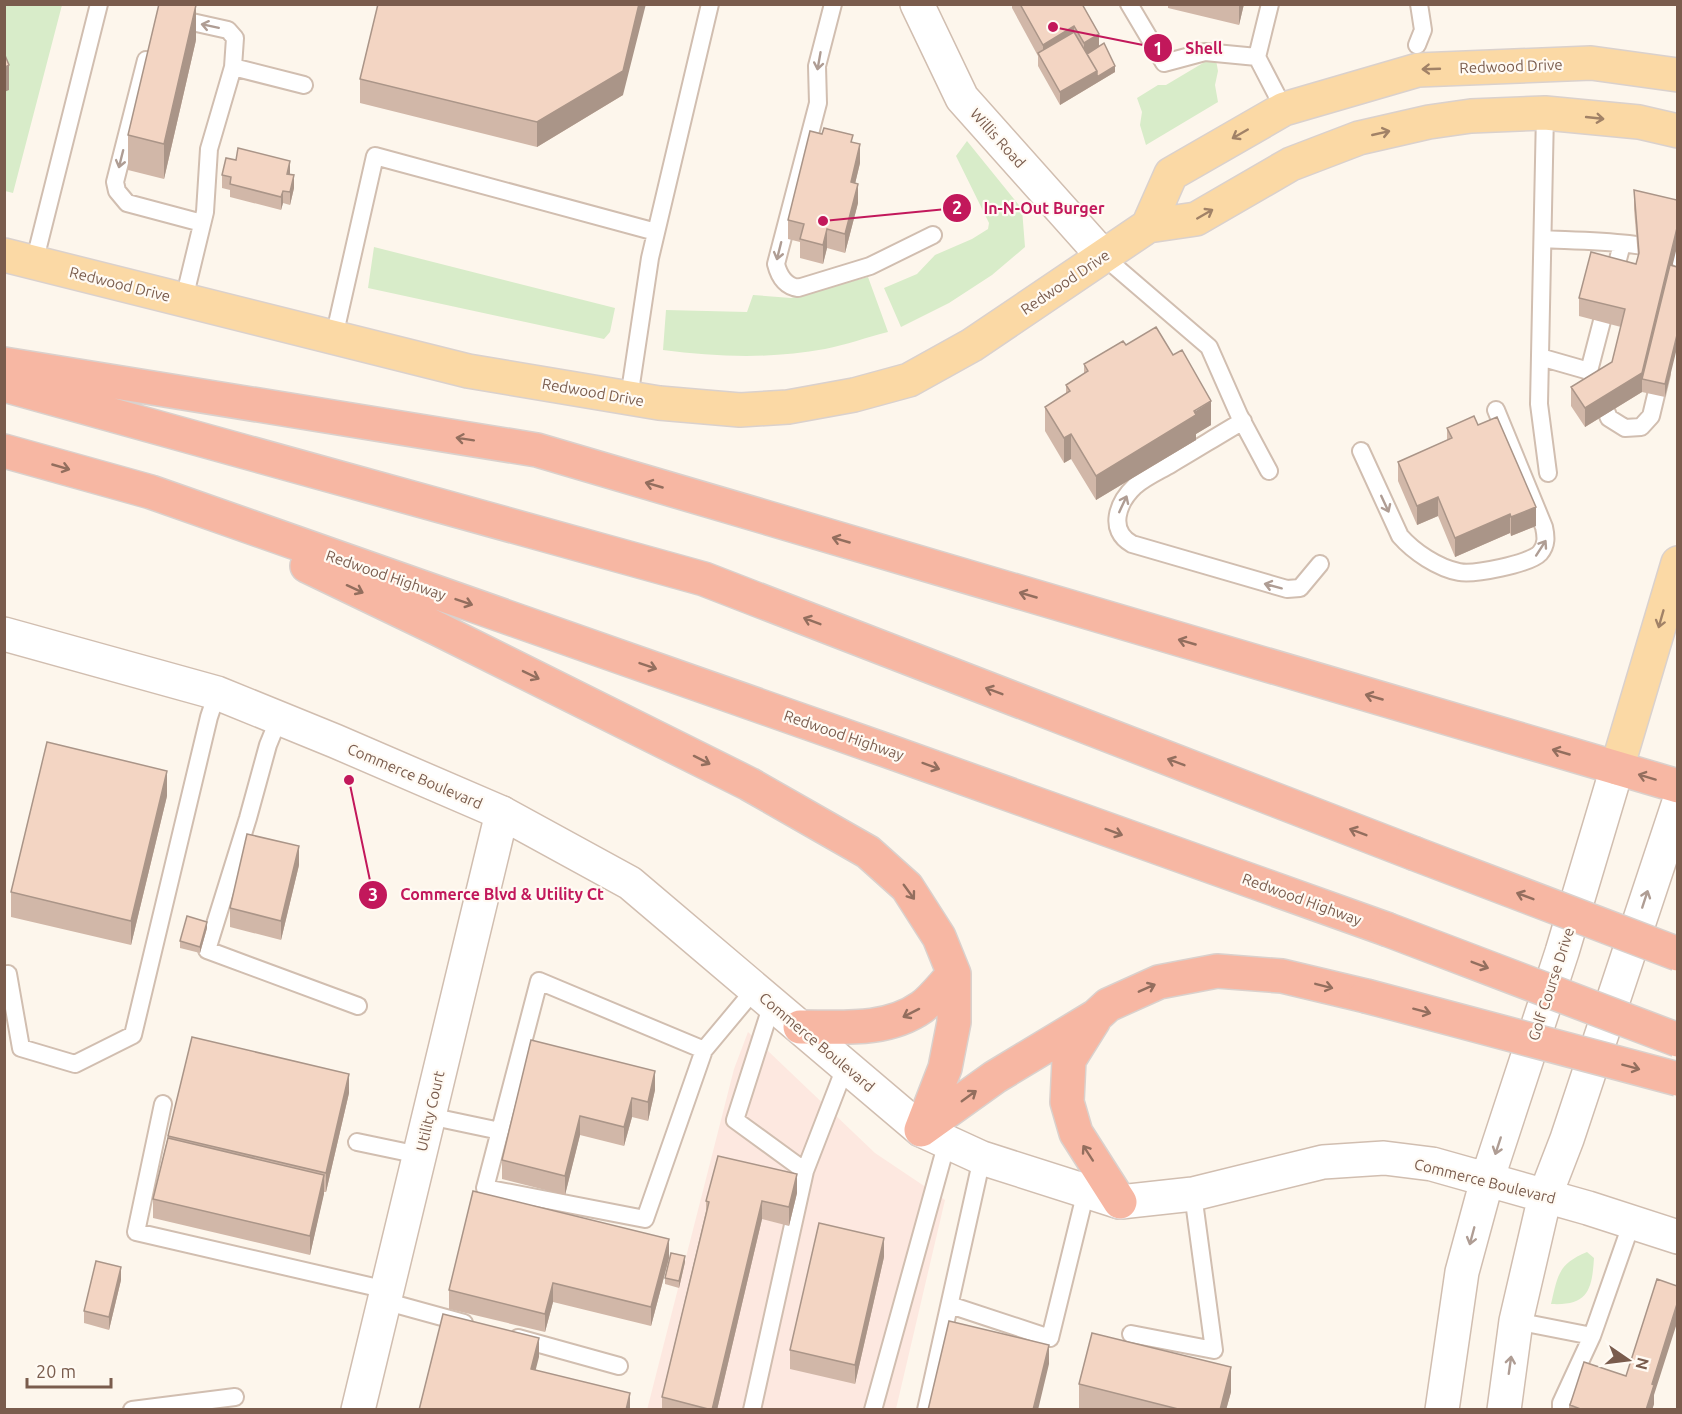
<svg xmlns="http://www.w3.org/2000/svg" width="1682" height="1414" viewBox="0 0 1682 1414" font-family="Ubuntu,sans-serif">
<style>
.commercial{fill:#fde8e0}
.green{fill:#d8ecc9}
.lines{fill:none;stroke-linecap:round;stroke-linejoin:round}
.service-casing{stroke:#d1beb0;stroke-width:20}
.minor-casing{stroke:#d1beb0;stroke-width:36}
.tertiary-casing{stroke:#d1beb0;stroke-width:36}
.primary-casing{stroke:#dad1cd;stroke-width:36}
.motorway-casing{stroke:#dad1cd;stroke-width:36}
.service{stroke:#fff;stroke-width:16}
.minor{stroke:#fff;stroke-width:33}
.tertiary{stroke:#fff;stroke-width:33}
.primary{stroke:#fbd9a5;stroke-width:33}
.motorway{stroke:#f7b7a3;stroke-width:33}
.motorway-bridge-casing{stroke:#dad1cd;stroke-width:36;stroke-linecap:butt}
.motorway-bridge{stroke:#f7b7a3;stroke-width:33}
.wall{fill:#d1b7a8}
.shaded-wall{fill:#aa9588}
.building{fill:#f3d5c3;stroke:#aa9588;stroke-width:1.5}
.oneway{stroke:#af9d94}
.oneway2{stroke:#a18267}
.oneway3{stroke:#936e5e}
.labels{text-anchor:middle;dominant-baseline:central;stroke-width:4.5;stroke-linejoin:round;paint-order:stroke}
.street-label{font-size:15px;fill:#7a5c4d;stroke:#fffaf3}
.leader{fill:none;stroke:#c2185b;stroke-width:2}
.callout-dot{fill:#c2185b;stroke:#fffaf3;stroke-width:2}
.mark-label{font-size:18px;text-anchor:middle;font-weight:bold;fill:#fff}
.callout-label{font-size:16px;text-anchor:middle;font-weight:bold;fill:#c2185b;stroke:#fffaf3;stroke-width:4.5;stroke-linejoin:round;paint-order:stroke}
</style>
<rect width="100%" height="100%" fill="#fdf6ec"/>
<path class="commercial" d="M748 1032 875 1153 945 1200 896 1409 647 1410 734 1069Z"/>
<path class="green" d="M5 5H62L13 193 5 191Z
M1208 60H1216L1218 71 1215 85 1218 102 1146 145 1140 125 1142 112 1137 98 1158 85H1166Z
M967 141 1022 209 1025 247 992 275 949 303 901 327 884 288 917 274 935 255 972 239 988 229 989 223 956 156Z
M374 247 615 308 610 332 604 339 368 288Z
M868 277 888 332C867 337 846 345 825 349 771 359 717 357 663 350L666 310 747 312 753 295 791 298Z
M1587 1252 1594 1258C1592 1290 1588 1306 1551 1304 1558 1275 1558 1264 1587 1252Z"/>
<g class="lines">
<defs>
<path id="service" d="M833 4 817 66 818 103 776 264C779 276 785 286 798 288L870 266 933 235
M1129 4 1164 63 1205 52 1257 57 1284 109
M174 18 228 30 235 38 233 67
M1417 45 1423 30 1419 4
M1257 57 1270 4
M146 60 115 182 117 191 127 203 202 223
M1545 113 1539 404 1548 473
M1543 239C1573 241 1656 240 1678 258
M1622 244 1589 371 1609 418 1625 428 1641 427 1651 416 1661 374
M1103 256 1209 347 1239 415 1269 471
M34 263 99 4
M184 299 205 212 209 149 233 67 304 85
M334 337 375 156 656 232
M1540 357 1589 371
M629 398 650 258 710 4
M1243 421C1219 435 1195 450 1171 464 1159 471 1145 477 1135 486 1118 502 1107 530 1132 544L1287 589 1300 588 1320 564
M1361 451 1400 536C1414 552 1438 568 1459 572 1473 575 1530 564 1540 553 1547 545 1546 536 1544 527L1496 410
M279 718 268 745 248 818 207 950 358 1006
M8 974 21 1048 75 1064 133 1035 209 717 217 693
M772 1004 735 1120 805 1171
M704 1050 645 1219 485 1188 539 981 704 1050 755 989
M163 1104 136 1232 387 1290
M429 1116 500 1131
M357 1142 419 1155
M384 1301 464 1323
M950 1305 1050 1338 1086 1191
M1516 1321 1592 1336
M1131 1334 1214 1350 1193 1194
M518 1338 619 1366
M132 1410 235 1397
M752 1410 805 1171 846 1065
M873 1410 947 1142
M926 1410 982 1158
M1561 1410V1403L1592 1336 1632 1222"/>
<path id="minor" d="M917 4 962 98 1103 256
M358 1410 502 813"/>
<path id="tertiary" d="M4 634 217 693 335 741 502 813 630 883 921 1130 982 1158 1120 1202 1193 1194 1323 1162 1384 1158 1432 1164 1588 1208 1678 1237
M1442 1410 1462 1272 1487 1180 1562 952 1617 768
M1504 1410 1516 1321 1545 1196 1567 1139 1678 805"/>
<path id="primary" d="M1148 226 1171 174 1284 109 1418 70 1591 63 1678 75
M4 255 468 371 659 403 740 410 788 407 854 395 909 380 972 345 1148 226 1196 219 1291 164 1359 138 1429 122 1471 116 1545 113 1639 122 1678 131
M1617 768 1678 563"/>
<path id="motorway" d="M4 364 537 450 1678 786
M4 385 704 579 1413 853
M4 451 151 492 888 751 1386 929
M307 566 438 629 749 784 868 852 907 887 939 937 954 974V1022L945 1068 921 1130
M1094 1020 1069 1060 1067 1102 1076 1133 1120 1202
M800 1027C841 1027 887 1032 922 1007 934 998 944 984 954 974
M921 1130 995 1077 1096 1016 1108 1005 1159 982 1217 971 1282 976 1366 996"/>
</defs>
<use href="#service" class="service-casing"/>
<use href="#minor" class="minor-casing"/>
<use href="#tertiary" class="tertiary-casing"/>
<use href="#primary" class="primary-casing"/>
<use href="#motorway" class="motorway-casing"/>
<use href="#service" class="service"/>
<use href="#minor" class="minor"/>
<use href="#tertiary" class="tertiary"/>
<use href="#primary" class="primary"/>
<use href="#motorway" class="motorway"/>
<defs>
<path id="motorway-bridge" d="M1413 853 1678 954
M1386 929 1678 1040
M1366 996 1678 1079"/>
</defs>
<use href="#motorway-bridge" class="motorway-bridge-casing"/>
<use href="#motorway-bridge" class="motorway-bridge"/>
</g>
<path class="wall" d="M1012 4H1082L1099 46 1115 72 1060 105 1038 66V56L1012 8Z
M1168 4H1244L1239 25 1168 8Z
M196 40 164 179 128 170V135Z
M360 79 623 95 537 147 360 103Z
M853 142 860 163 855 183 858 203 845 253 827 248 823 264 800 258V242L788 239V220Z
M290 174 294 188 290 205 283 203 281 210 230 197V190L222 188V175Z
M1634 190 1673 266 1665 397 1642 392 1585 427 1571 406V387L1612 362 1621 327 1579 316V298L1636 264 1638 257 1634 209Z
M1126 345 1211 425 1196 434V440L1096 500 1071 459 1064 463 1045 431V407L1066 394V385L1084 374V364Z
M1478 425 1536 526 1511 536 1510 533 1455 557 1438 516 1417 525 1398 481V462L1447 440V428Z
M167 796 131 945 11 917V892Z
M299 865 281 940 230 927V908Z
M207 928 200 953 180 948V941Z
M531 1040 655 1090 648 1121 632 1117 624 1146 580 1135 565 1195 502 1179V1160Z
M349 1093 326 1192H324L310 1255 153 1218V1199L168 1136Z
M797 1193 789 1226 762 1219 717 1410H662V1397L706 1211V1201Z
M884 1257 855 1384 790 1369V1350Z
M669 1258 651 1326 553 1302 545 1332 449 1309V1290Z
M685 1262 679 1288 665 1284V1278Z
M121 1280 109 1330 84 1323V1311Z
M1079 1384 1231 1392 1226 1410H1082L1079 1409Z
M1654 1395V1404L1652 1410H1570V1405Z"/>
<path class="shaded-wall" d="M639 4H646L623 95 537 147V122Z
M1240 4H1244L1239 25V6Z
M196 5V40L164 179V144Z
M1074 26V45L1043 61V45Z
M1099 34V53L1084 56V43Z
M9 65V90L4 92V68Z
M1115 66V72L1060 105V92L1097 71Z
M860 144V163L851 201V182Z
M290 161V174H287Z
M294 175V188L290 205V192Z
M858 184V203L845 253V234Z
M283 191V203L281 210V197Z
M1677 228V247L1645 380 1642 379V392L1585 427V408L1642 373Z
M827 229V248L823 264V245Z
M1677 335V348L1665 397V384Z
M1211 401V425L1196 434V440L1096 500V476Z
M1071 434V459L1064 463V438Z
M1438 497V516L1417 525V506Z
M1536 507V526L1511 536V517Z
M1510 514V533L1455 557V538Z
M167 771V796L131 945V921Z
M299 846V865L281 940V921Z
M207 922V928L200 953V947Z
M655 1071V1090L648 1121V1102Z
M349 1074V1093L326 1192V1173Z
M632 1098V1117L624 1146V1127Z
M580 1116V1135L565 1195V1176Z
M797 1174V1193L789 1226V1207Z
M324 1175V1194L310 1255V1236Z
M762 1201V1219L717 1410H712Z
M884 1238V1257L855 1384V1365Z
M669 1239V1258L651 1326V1307Z
M685 1256V1262L679 1288V1281Z
M121 1267V1280L109 1330V1317Z
M553 1283V1302L545 1332V1314Z
M1677 1304V1323L1654 1395V1404L1652 1410H1646L1652 1384Z
M539 1338V1357L531 1388V1369Z
M1049 1345V1364L1038 1410H1033Z
M1231 1367V1392L1226 1410H1220Z
M630 1393V1410H626Z"/>
<path class="building" d="M159 4 196 5 164 144 128 135Z
M378 4H639L623 71 537 122 360 79Z
M1020 4H1082L1099 34 1084 43 1074 26 1043 45Z
M1074 32 1097 71 1060 92 1038 53Z
M1104 43 1115 66 1097 77V71L1087 54Z
M4 53 9 65 4 68Z
M824 128 853 135 851 142 860 144 851 182 858 184 845 234 827 229 823 245 800 239 804 224 788 220 810 131 822 134Z
M238 148 290 161 287 174 294 175 290 192 283 191 281 197 230 184 231 177 222 175 226 158 236 160Z
M1634 190 1677 200V228L1642 373 1585 408 1571 387 1612 362 1625 309 1579 298 1591 252 1636 264 1639 253Z
M1670 265 1677 267V335L1665 384 1642 379Z
M1156 327 1173 355 1182 350 1211 401 1194 411 1196 415 1096 476 1071 434 1064 438 1045 407 1070 391 1066 385 1088 371 1084 364 1123 341 1126 345Z
M1474 416 1478 425 1497 417 1536 507 1511 517 1510 514 1455 538 1438 497 1417 506 1398 462 1452 438 1447 428Z
M47 742 167 771 131 921 11 892Z
M247 834 299 846 281 921 230 908Z
M187 916 207 922 200 947 180 941Z
M192 1037 349 1074 326 1173 168 1136Z
M531 1040 655 1071 648 1102 632 1098 624 1127 580 1116 565 1176 502 1160Z
M168 1138 324 1175 310 1236 153 1199Z
M718 1156 797 1174 789 1207 762 1201 712 1410 662 1397 709 1202 706 1201Z
M473 1191 669 1239 651 1307 553 1283 545 1314 449 1290Z
M819 1223 884 1238 855 1365 790 1350Z
M671 1253 685 1256 679 1281 665 1278Z
M96 1261 121 1267 109 1317 84 1311Z
M1657 1279 1677 1286V1304L1652 1384 1654 1385 1646 1410H1583L1570 1405 1584 1362 1626 1376Z
M443 1314 539 1338 531 1369 630 1393 626 1410H419Z
M949 1321 1049 1345 1033 1410H928Z
M1092 1333 1231 1367 1220 1410H1182L1079 1384Z"/>
<defs><path id="oneway-shaft" d="M-6 0H5M1.5-3L5.5 0L1.5 3" fill="none" stroke-width="1.6" stroke-linecap="round" stroke-linejoin="round" transform="scale(1.5)"/></defs>
<g class="oneway">
<use href="#oneway-shaft" transform="translate(210 26) rotate(-168)"/>
<use href="#oneway-shaft" transform="translate(819 61) rotate(100)"/>
<use href="#oneway-shaft" transform="translate(121 159) rotate(104)"/>
<use href="#oneway-shaft" transform="translate(779 251) rotate(104)"/>
<use href="#oneway-shaft" transform="translate(1123 504) rotate(-65)"/>
<use href="#oneway-shaft" transform="translate(1385 504) rotate(65)"/>
<use href="#oneway-shaft" transform="translate(1541 548) rotate(-57)"/>
<use href="#oneway-shaft" transform="translate(1273 586) rotate(-165)"/>
<use href="#oneway-shaft" transform="translate(1645 899) rotate(-72)"/>
<use href="#oneway-shaft" transform="translate(1498 1146) rotate(108)"/>
<use href="#oneway-shaft" transform="translate(1472 1236) rotate(105)"/>
<use href="#oneway-shaft" transform="translate(1510 1365) rotate(-82)"/>
</g>
<g class="oneway2">
<use href="#oneway-shaft" transform="translate(1431 69) rotate(178)"/>
<use href="#oneway-shaft" transform="translate(1595 118) rotate(6)"/>
<use href="#oneway-shaft" transform="translate(1381 133) rotate(-13)"/>
<use href="#oneway-shaft" transform="translate(1240 134) rotate(150)"/>
<use href="#oneway-shaft" transform="translate(1205 214) rotate(-30)"/>
<use href="#oneway-shaft" transform="translate(1661 619) rotate(106)"/>
</g>
<g class="oneway3">
<use href="#oneway-shaft" transform="translate(465 439) rotate(-171)"/>
<use href="#oneway-shaft" transform="translate(61 467) rotate(16)"/>
<use href="#oneway-shaft" transform="translate(654 485) rotate(-164)"/>
<use href="#oneway-shaft" transform="translate(841 540) rotate(-164)"/>
<use href="#oneway-shaft" transform="translate(355 589) rotate(25)"/>
<use href="#oneway-shaft" transform="translate(1028 595) rotate(-164)"/>
<use href="#oneway-shaft" transform="translate(464 602) rotate(19)"/>
<use href="#oneway-shaft" transform="translate(812 621) rotate(-159)"/>
<use href="#oneway-shaft" transform="translate(1187 642) rotate(-164)"/>
<use href="#oneway-shaft" transform="translate(648 666) rotate(19)"/>
<use href="#oneway-shaft" transform="translate(531 675) rotate(26)"/>
<use href="#oneway-shaft" transform="translate(994 691) rotate(-159)"/>
<use href="#oneway-shaft" transform="translate(1374 697) rotate(-164)"/>
<use href="#oneway-shaft" transform="translate(1561 752) rotate(-164)"/>
<use href="#oneway-shaft" transform="translate(702 760) rotate(27)"/>
<use href="#oneway-shaft" transform="translate(1176 762) rotate(-159)"/>
<use href="#oneway-shaft" transform="translate(931 766) rotate(20)"/>
<use href="#oneway-shaft" transform="translate(1647 777) rotate(-163)"/>
<use href="#oneway-shaft" transform="translate(1114 832) rotate(20)"/>
<use href="#oneway-shaft" transform="translate(1358 832) rotate(-159)"/>
<use href="#oneway-shaft" transform="translate(909 892) rotate(54)"/>
<use href="#oneway-shaft" transform="translate(1525 896) rotate(-159)"/>
<use href="#oneway-shaft" transform="translate(1480 965) rotate(21)"/>
<use href="#oneway-shaft" transform="translate(1324 986) rotate(14)"/>
<use href="#oneway-shaft" transform="translate(1147 988) rotate(-24)"/>
<use href="#oneway-shaft" transform="translate(1422 1011) rotate(15)"/>
<use href="#oneway-shaft" transform="translate(911 1013) rotate(153)"/>
<use href="#oneway-shaft" transform="translate(1631 1067) rotate(15)"/>
<use href="#oneway-shaft" transform="translate(969 1096) rotate(-36)"/>
<use href="#oneway-shaft" transform="translate(1088 1153) rotate(-123)"/>
</g>
<g class="labels">
<g class="street-label">
<text transform="translate(1511 66) rotate(-2)">Redwood Drive</text>
<text transform="translate(998 138) rotate(48)">Willis Road</text>
<text transform="translate(1065 282) rotate(-34)">Redwood Drive</text>
<text transform="translate(120 284) rotate(14)">Redwood Drive</text>
<text transform="translate(593 392) rotate(10)">Redwood Drive</text>
<text transform="translate(386 575) rotate(19)">Redwood Highway</text>
<text transform="translate(844 735) rotate(19)">Redwood Highway</text>
<text transform="translate(415 776) rotate(23)">Commerce Boulevard</text>
<text transform="translate(1302 899) rotate(20)">Redwood Highway</text>
<text transform="translate(1551 984) rotate(-72)">Golf Course Drive</text>
<text transform="translate(817 1042) rotate(40)">Commerce Boulevard</text>
<text transform="translate(430 1111) rotate(-77)">Utility Court</text>
<text transform="translate(1485 1181) rotate(14)">Commerce Boulevard</text>
</g>
</g>
<path class="leader" d="M1053 27L1158 48M823 221L957 208M349 780L373 895"/>
<g class="callout-dot">
<circle cx="1053" cy="27" r="6"/>
<circle cx="823" cy="221" r="6"/>
<circle cx="349" cy="780" r="6"/>
<circle cx="1158" cy="48" r="15"/>
<circle cx="957" cy="208" r="15"/>
<circle cx="373" cy="895" r="15"/>
</g>
<g class="mark-label">
<text x="1158" y="55">1</text>
<text x="957" y="214">2</text>
<text x="373" y="901">3</text>
</g>
<g class="callout-label">
<text x="1204" y="54">Shell</text>
<text x="1044" y="214">In-N-Out Burger</text>
<text x="502" y="900">Commerce Blvd &amp; Utility Ct</text>
</g>
<rect width="1682" height="1414" fill="none" stroke="#7a5c4d" stroke-width="12"/>
<g transform="translate(1628 1360) rotate(104)" stroke="#fffaf3" stroke-width="4.5" paint-order="stroke">
<path d="M0-4.5L10 22L0 15L-10 22Z" fill="#7a5c4d"/>
<text y="-9" font-size="16" font-weight="bold" text-anchor="middle" fill="#7a5c4d">N</text>
</g>
<path d="M27 1378v9h84v-9" fill="none" stroke="#7a5c4d" stroke-width="3"/>
<text x="36" y="1378" font-size="18" fill="#7a5c4d" stroke="#fffaf3" stroke-width="4.5" paint-order="stroke">20 m</text>
</svg>
